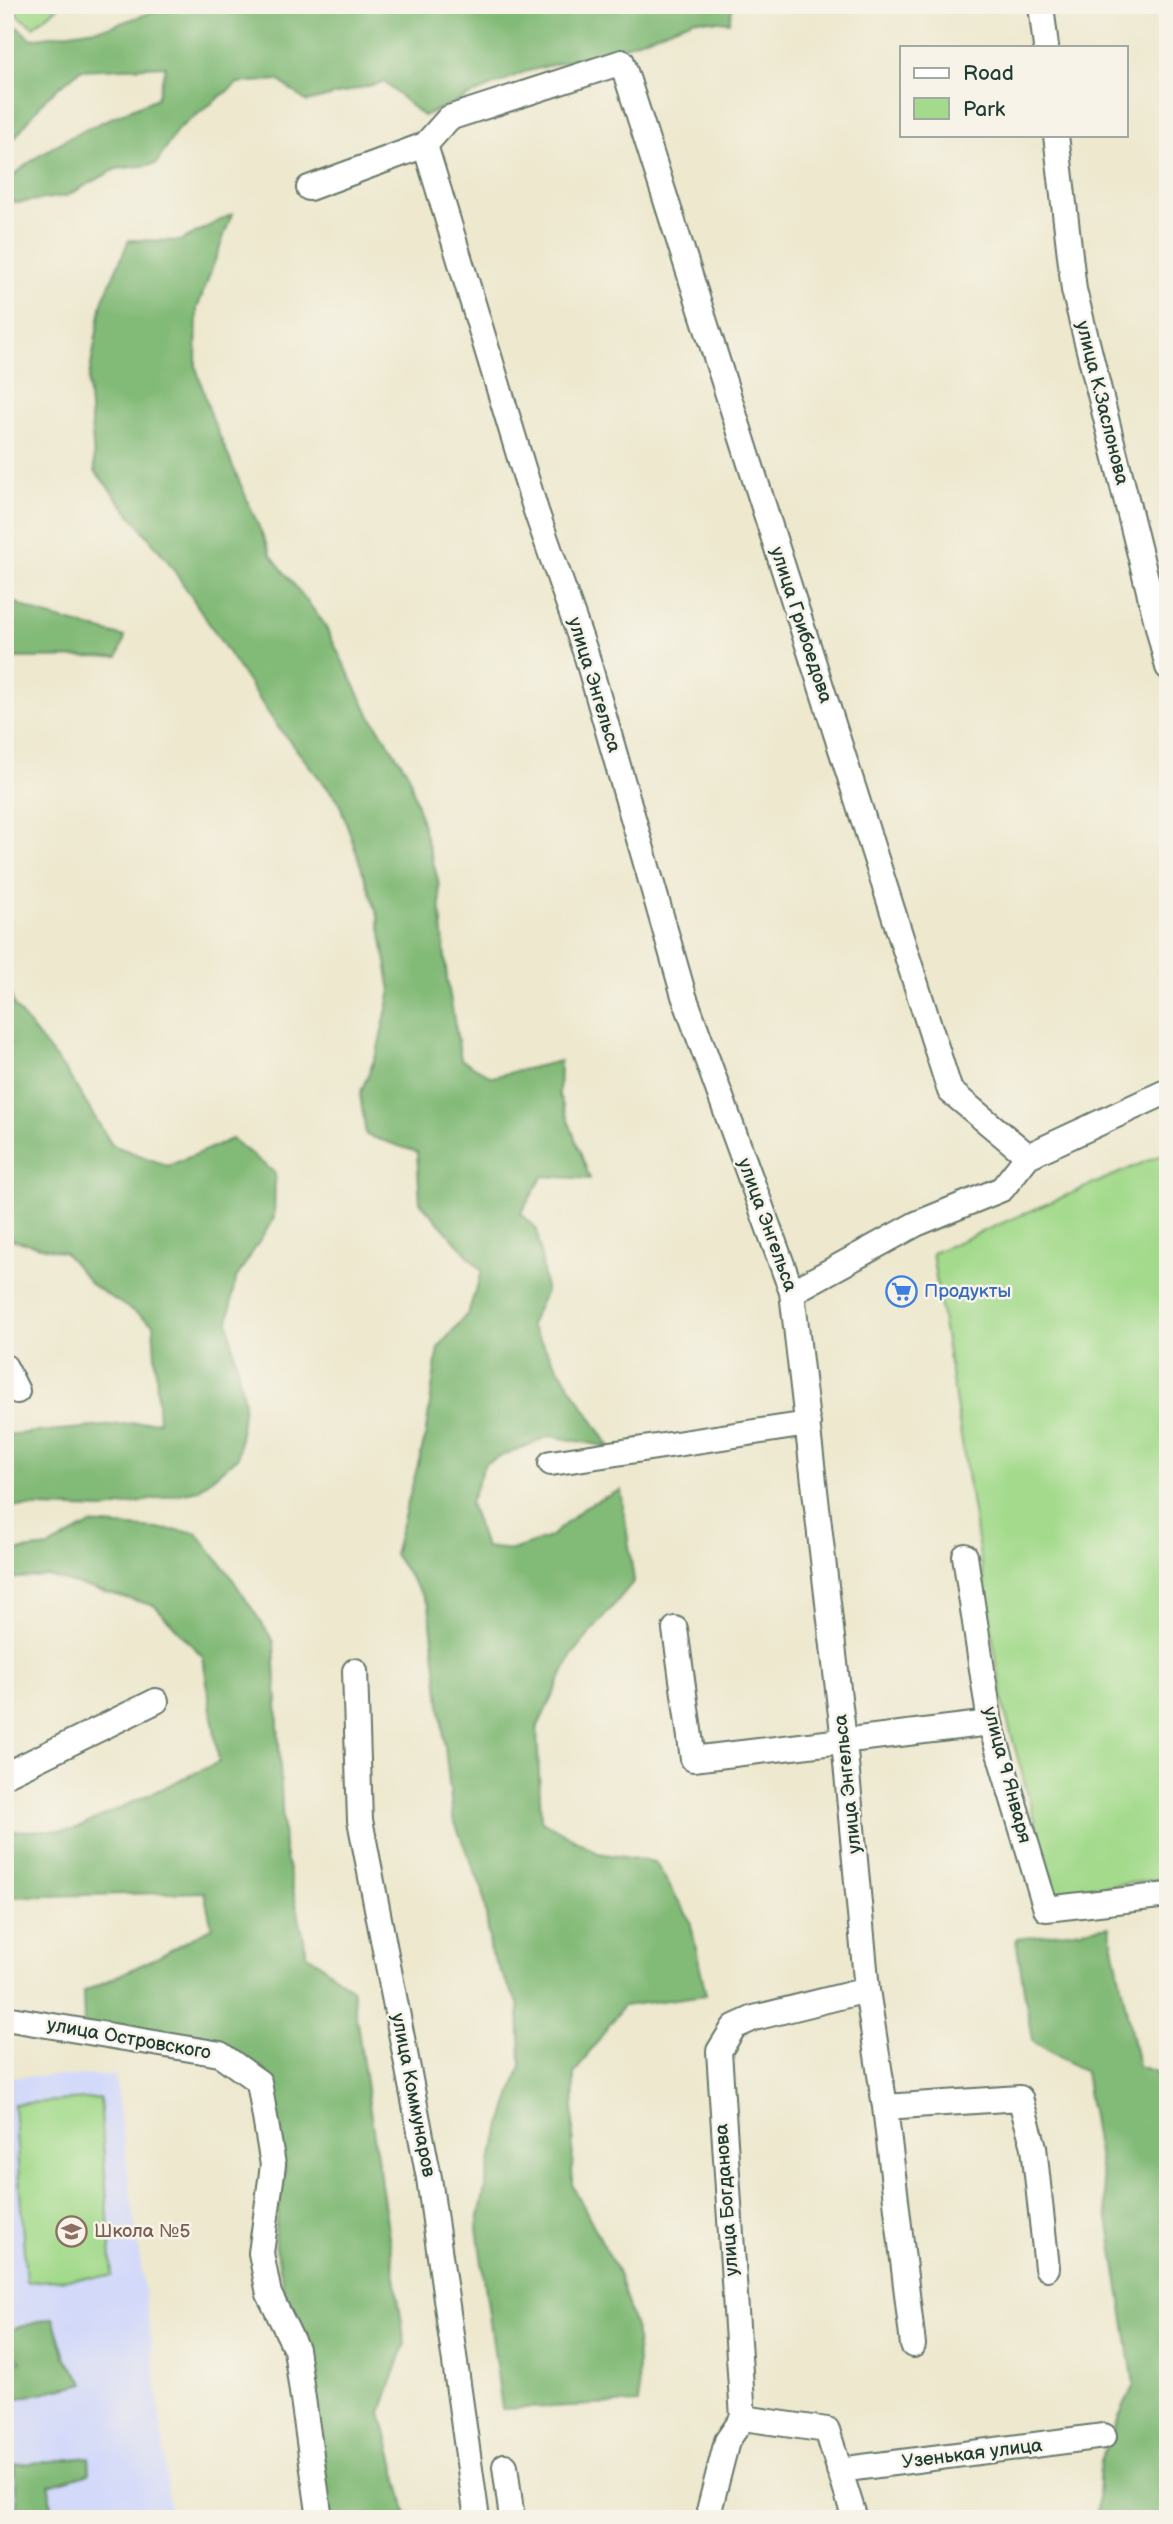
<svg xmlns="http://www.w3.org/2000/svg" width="1173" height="2524" viewBox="0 0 1173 2524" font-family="'Balsamiq Sans',sans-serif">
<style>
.built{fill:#d3d9f9}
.green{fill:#a3da8b;stroke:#618c60;stroke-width:2}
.forest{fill:#82ba77;stroke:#507c56;stroke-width:2}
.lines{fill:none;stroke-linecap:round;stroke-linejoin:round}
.minor-casing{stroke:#67796a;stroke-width:28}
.minor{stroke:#fff;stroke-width:24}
.labels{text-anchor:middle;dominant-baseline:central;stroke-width:5;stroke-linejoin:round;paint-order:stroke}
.street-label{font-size:19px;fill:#1f3d34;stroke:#f7f3e8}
.shop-label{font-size:19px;fill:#366cbe;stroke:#f7f3e8;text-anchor:start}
.education-label{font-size:19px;fill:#785e54;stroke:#f7f3e8;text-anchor:start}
</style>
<rect width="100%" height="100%" fill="#f7f3e8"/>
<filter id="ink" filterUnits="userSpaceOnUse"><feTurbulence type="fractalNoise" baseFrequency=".0143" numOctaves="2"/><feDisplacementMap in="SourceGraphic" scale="14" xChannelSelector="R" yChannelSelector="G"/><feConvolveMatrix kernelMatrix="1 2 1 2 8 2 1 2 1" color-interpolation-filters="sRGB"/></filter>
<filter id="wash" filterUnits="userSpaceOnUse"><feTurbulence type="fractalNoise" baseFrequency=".00686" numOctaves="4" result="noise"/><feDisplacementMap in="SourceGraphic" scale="28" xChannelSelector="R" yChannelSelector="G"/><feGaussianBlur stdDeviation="1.57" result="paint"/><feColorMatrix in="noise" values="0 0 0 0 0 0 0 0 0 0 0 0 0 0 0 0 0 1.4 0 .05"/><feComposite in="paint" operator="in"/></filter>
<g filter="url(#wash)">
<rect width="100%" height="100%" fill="#ede8ce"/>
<path class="built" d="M115 2075 157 2386 171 2519H5V2077Z"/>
<path class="green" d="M5 5H61L33 27Z
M1168 1152V1878L1055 1893 1004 1708 932 1253Z
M100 2098 112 2276 26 2282 14 2104Z"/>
<path class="forest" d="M160 5H733L729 22 695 19 620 48 524 72 423 116 384 82 307 102 278 80 238 83 177 130 156 164 116 169 66 196 16 203 5 196V184C45 142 106 121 157 98L166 66 80 70 46 98 5 150V17L31 39 109 27 159 10Z
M232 214 197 309 196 367 211 416 271 555 323 622 368 712 408 773 438 880 447 979 461 1059 492 1077 560 1061 559 1095 590 1179 543 1176 521 1213 537 1230 546 1291 530 1325 610 1447 550 1436 485 1463 470 1503 485 1547 512 1550 550 1537 586 1506 621 1490 634 1581 572 1655 537 1728 541 1820 598 1853 655 1862 690 1920 706 1995 623 2006 574 2074 572 2184 618 2273 637 2334 639 2403 502 2409 477 2227 491 2158 521 2065 519 2005 491 1954 483 1891 453 1818 429 1605 394 1554 425 1438 438 1348 468 1313 482 1271 420 1202 417 1152 366 1135 360 1094 377 1053 391 991 378 916 339 802 277 726 167 560 95 471 88 383 102 302 129 240 180 241Z
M5 598 41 614 125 637 118 657 5 658Z
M5 979 15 1007 68 1074 112 1145 168 1166 232 1139 275 1173 274 1218 235 1280 228 1322 244 1402 238 1457 198 1490 107 1509 5 1506V1435L159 1421 153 1324 92 1285 65 1253 5 1238Z
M91 1524 196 1532 230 1575 274 1642 284 1847 307 1954 352 1989 405 2344 381 2412 408 2519H327L274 2236 285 2169 273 2089 259 2068 84 2025 83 1992 156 1958 212 1927 204 1892 5 1897V1831L73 1830 219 1762 203 1657 155 1606 47 1576 5 1579V1552L49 1547Z
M1109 1926 1138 2066 1168 2076V2519H1097L1100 2460 1134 2384 1085 2072 1032 2041 1016 1939Z
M53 2318 65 2357 85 2383 5 2401V2366L21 2361 5 2347V2331Z
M89 2457 90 2473 49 2485 52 2519H19L14 2465Z"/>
</g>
<g filter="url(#ink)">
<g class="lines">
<defs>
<path id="minor" d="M1041 5 1046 47
M1056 135 1074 290 1168 667
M425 145 536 511 586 654 684 996 792 1292 844 1741 867 1990 885 2107 913 2345
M309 188 425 145 449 118 622 62 950 1091 1028 1156
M792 1292 916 1224 1002 1189 1028 1156 1168 1091
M5 1367 17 1391
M551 1463 808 1424
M965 1556 990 1723 1046 1909 1168 1895
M675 1629 693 1759 990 1723
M355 1671 360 1820 429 2178 477 2519
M5 1775 156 1701
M5 2018 220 2054 259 2082 273 2165 261 2253 269 2294 296 2349 320 2519
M885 2107 1020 2098 1034 2147 1047 2268
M743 2418 827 2430 855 2519
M505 2466 512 2519
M839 2470 1104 2436
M710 2507 727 2441 743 2418 719 2051 734 2027 754 2018 867 1990"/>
</defs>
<use href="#minor" class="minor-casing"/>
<use href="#minor" class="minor"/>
</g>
</g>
<defs>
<symbol id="supermarket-ring" viewBox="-11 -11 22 22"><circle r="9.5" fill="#f7f3e8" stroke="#3f7fe0" stroke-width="1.5"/><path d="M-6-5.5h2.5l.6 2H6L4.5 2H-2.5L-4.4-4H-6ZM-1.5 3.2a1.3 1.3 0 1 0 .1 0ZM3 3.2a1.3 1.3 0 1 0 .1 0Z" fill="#3f7fe0"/></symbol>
<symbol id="school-ring" viewBox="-11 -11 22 22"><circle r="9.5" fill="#f7f3e8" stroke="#8d6e63" stroke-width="1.5"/><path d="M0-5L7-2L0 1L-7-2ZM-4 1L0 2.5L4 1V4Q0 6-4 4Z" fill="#8d6e63"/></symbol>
</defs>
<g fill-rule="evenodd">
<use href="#supermarket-ring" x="884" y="1274" width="35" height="35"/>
<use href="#school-ring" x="54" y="2214" width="35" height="35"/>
</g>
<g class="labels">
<g class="street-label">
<text transform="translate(1102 403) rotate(76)">улица К.Заслонова</text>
<text transform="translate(801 625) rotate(72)">улица Грибоедова</text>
<text transform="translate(594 685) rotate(73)">улица Энгельса</text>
<text transform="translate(767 1225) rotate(70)">улица Энгельса</text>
<text transform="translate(1007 1775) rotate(75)">улица 9 Января</text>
<text transform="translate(848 1784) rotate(-96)">улица Энгельса</text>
<text transform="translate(129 2039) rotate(10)">улица Островского</text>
<text transform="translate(413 2095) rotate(79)">улица Коммунаров</text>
<text transform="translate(727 2200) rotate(-94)">улица Богданова</text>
<text transform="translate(972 2454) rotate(-7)">Узенькая улица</text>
</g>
<g class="shop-label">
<text x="924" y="1291">Продукты</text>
</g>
<g class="education-label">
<text x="94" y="2231">Школа №5</text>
</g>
</g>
<rect width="1173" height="2524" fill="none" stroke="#f7f3e8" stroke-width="28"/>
<rect x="900" y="46" width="228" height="91" fill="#f7f3e8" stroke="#a1aaa0" stroke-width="2"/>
<rect x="914" y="68" width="35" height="10" fill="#ffffff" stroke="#a1aaa0" stroke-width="2"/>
<text x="963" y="80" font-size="21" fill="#1f3d34">Road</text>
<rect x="914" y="98" width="35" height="21" fill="#a3da8b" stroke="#a1aaa0" stroke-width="2"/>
<text x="963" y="116" font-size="21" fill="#1f3d34">Park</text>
</svg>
